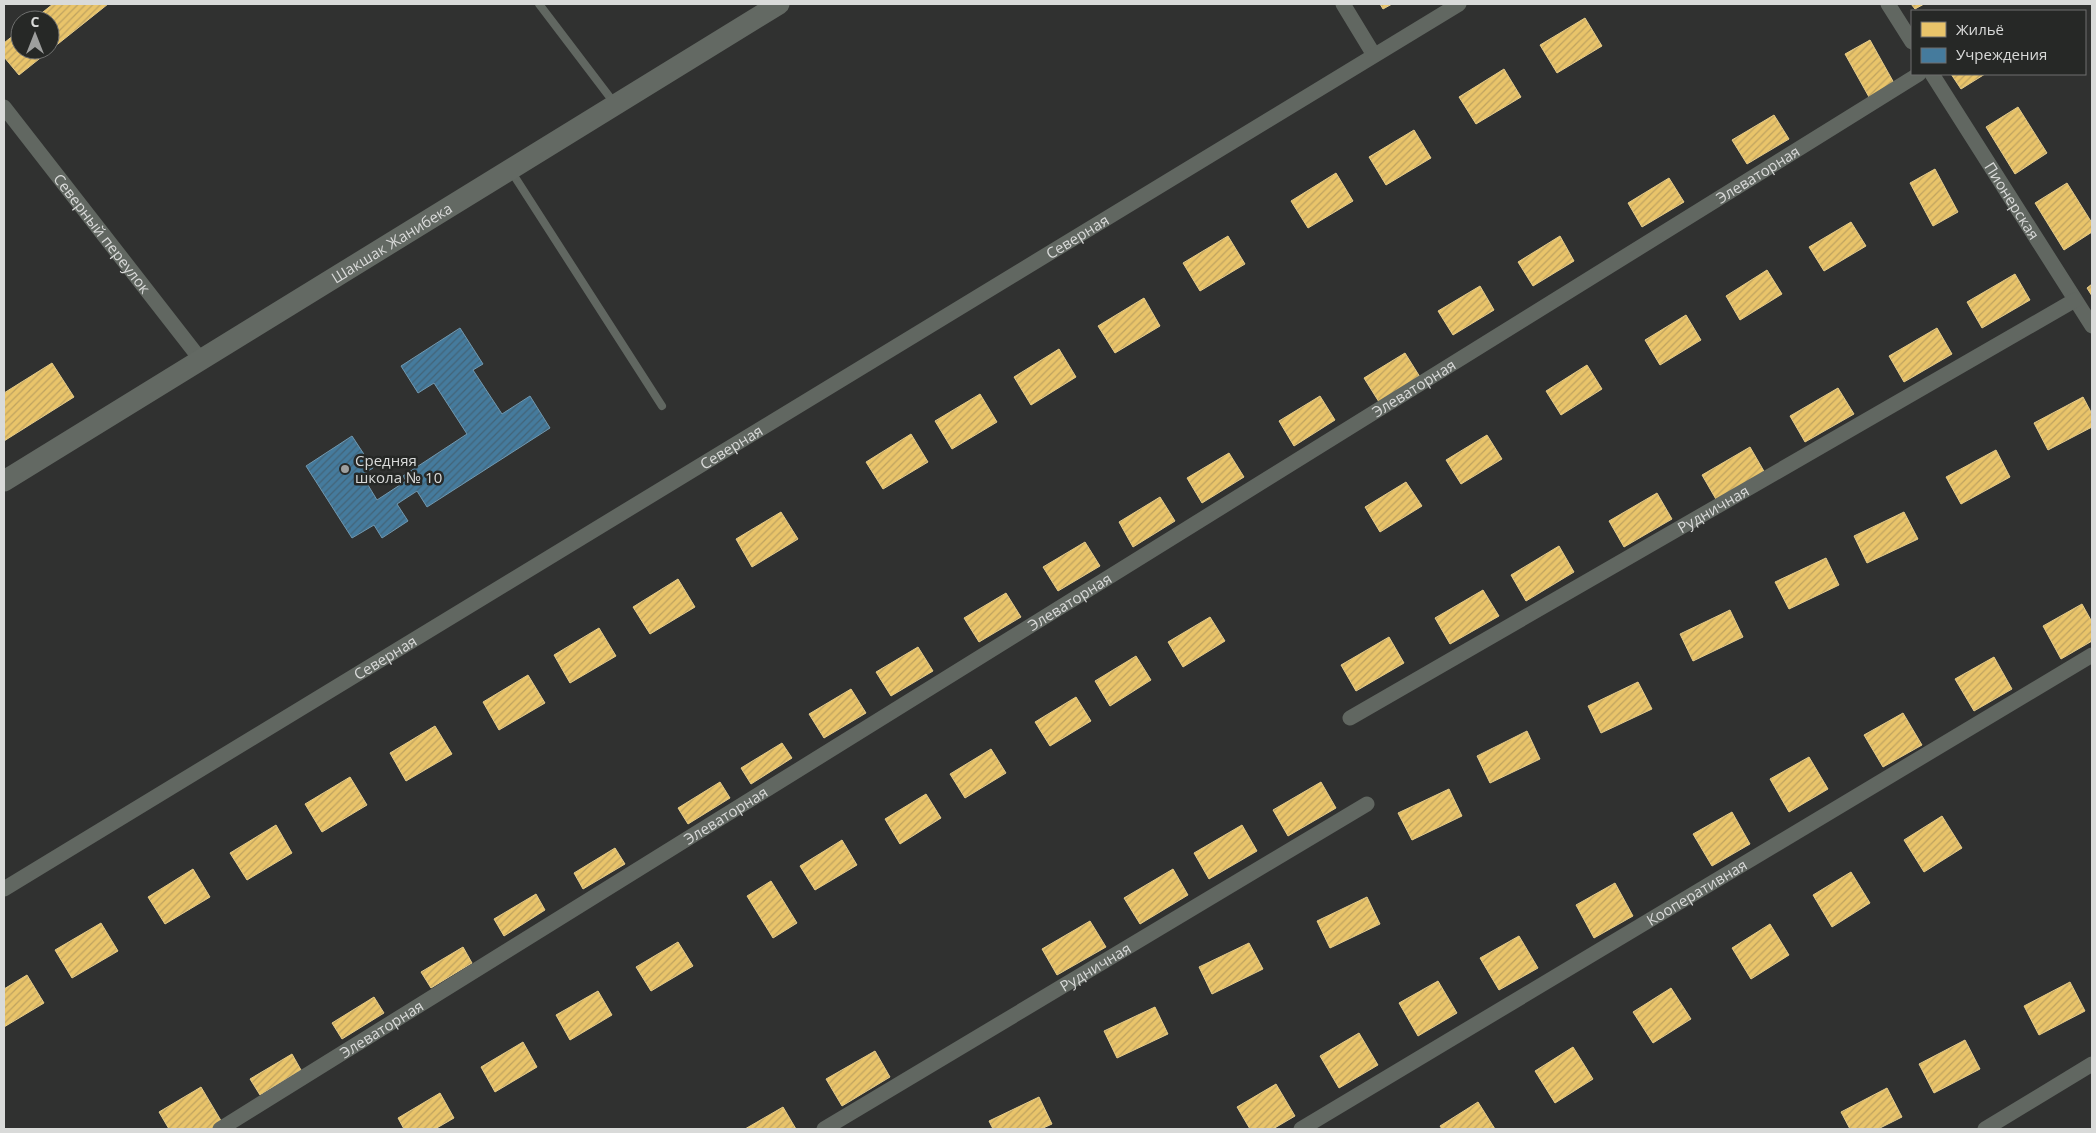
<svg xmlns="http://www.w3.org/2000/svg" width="2096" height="1133" viewBox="0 0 2096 1133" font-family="'Open Sans',sans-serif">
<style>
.homes{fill:url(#homes-hatch);stroke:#e4cb8b}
.public{fill:url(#public-hatch);stroke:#7198af}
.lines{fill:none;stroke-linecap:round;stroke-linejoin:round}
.lane{stroke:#616761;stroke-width:8}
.street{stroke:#616761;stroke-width:15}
.secondary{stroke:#636963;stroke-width:21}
.poi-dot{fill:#9e9f9e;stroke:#262826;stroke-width:2}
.labels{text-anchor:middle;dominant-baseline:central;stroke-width:5;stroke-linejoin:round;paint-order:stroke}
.street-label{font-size:15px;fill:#d9dad9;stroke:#262826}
.poi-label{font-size:15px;fill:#d9dad9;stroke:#262826;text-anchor:start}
</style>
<defs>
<pattern id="homes-hatch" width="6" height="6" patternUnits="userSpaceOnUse" patternTransform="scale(1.25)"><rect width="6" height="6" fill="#e9c46a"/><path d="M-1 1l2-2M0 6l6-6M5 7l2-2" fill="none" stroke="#bfa360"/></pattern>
<pattern id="public-hatch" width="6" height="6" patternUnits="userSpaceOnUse" patternTransform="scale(1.25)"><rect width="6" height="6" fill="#457b9d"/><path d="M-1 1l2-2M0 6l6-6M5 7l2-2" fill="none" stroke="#436478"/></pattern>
</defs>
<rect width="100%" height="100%" fill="#303130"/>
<path class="homes" d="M53 4H108L19 75 4 57V43L20 30V50H50V20H33Z
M1380 4H1392L1383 9Z
M1911 4H1924L1915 9Z
M1585 18 1602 46 1557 73 1540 45Z
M1870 40 1894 83 1869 97 1845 54Z
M1504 69 1521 97 1476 124 1459 97Z
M1951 74H1985L1961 89Z
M2018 107 2047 153 2015 174 1986 127Z
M1774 115 1789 139 1747 164 1732 140Z
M1414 130 1431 158 1386 185 1369 157Z
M1935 169 1958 212 1933 226 1910 183Z
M1336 173 1353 201 1308 228 1291 201Z
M1669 178 1684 202 1642 227 1628 203Z
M2067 183 2092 223V232L2064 250 2035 203Z
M1851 222 1866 246 1824 271 1809 247Z
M1228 236 1245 264 1200 291 1183 263Z
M1560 236 1574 261 1533 286 1518 262Z
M1767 270 1782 294 1740 320 1726 296Z
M2015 274 2030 300 1982 328 1967 302Z
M2092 284V296L2087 288Z
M1480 286 1494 310 1453 335 1438 311Z
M1144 298 1160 326 1115 353 1098 326Z
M1686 315 1701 340 1660 365 1645 340Z
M1937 328 1952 354 1904 382 1889 356Z
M1059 349 1076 377 1031 405 1014 377Z
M1405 353 1420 377 1379 402 1364 378Z
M52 363 74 397 4 441V393Z
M1587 365 1602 389 1561 415 1546 391Z
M1838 388 1854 414 1805 442 1790 416Z
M980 394 997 422 952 449 935 421Z
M1320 396 1335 420 1294 446 1279 421Z
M2083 397 2092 414V427L2048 450 2034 423Z
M911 434 928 462 883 489 866 462Z
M1487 435 1502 459 1461 484 1446 460Z
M1750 447 1765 473 1717 501 1702 475Z
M1996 450 2010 477 1961 504 1946 477Z
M1229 453 1244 477 1202 503 1187 478Z
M1406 482 1422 506 1380 532 1365 507Z
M1657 493 1672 519 1624 547 1609 521Z
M1160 497 1175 521 1133 547 1119 522Z
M781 512 798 539 752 567 736 539Z
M1904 512 1918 539 1867 563 1854 536Z
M1085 542 1100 566 1058 591 1043 567Z
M1559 546 1574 572 1526 601 1511 575Z
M1826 558 1839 585 1789 609 1775 582Z
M678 579 695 607 650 634 633 607Z
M1483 590 1499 616 1450 644 1435 618Z
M1006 593 1021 617 979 642 964 618Z
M2082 604 2092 622V641L2061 659 2043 626Z
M1730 610 1743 637 1693 661 1680 634Z
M1210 617 1225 641 1183 667 1168 642Z
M599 628 616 656 570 683 554 655Z
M1389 637 1404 663 1356 691 1341 665Z
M918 647 933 671 891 696 876 672Z
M1136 656 1151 680 1110 706 1095 681Z
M1994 657 2012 689 1974 711 1955 679Z
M528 675 545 703 499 730 483 702Z
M1638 682 1652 709 1601 733 1588 706Z
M851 689 866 713 824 738 809 714Z
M1076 697 1091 721 1050 746 1035 722Z
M1903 713 1922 745 1883 767 1864 735Z
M435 726 452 754 406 781 390 753Z
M1527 731 1540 759 1490 783 1477 756Z
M782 743 792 758 751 784 741 768Z
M991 749 1006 773 965 798 950 774Z
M1809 757 1828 789 1789 812 1770 779Z
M350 777 367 805 322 832 305 804Z
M720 782 730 798 688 824 678 808Z
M1321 782 1336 808 1288 836 1273 810Z
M1449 789 1462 816 1412 840 1398 813Z
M926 794 941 818 900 844 885 819Z
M1732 812 1750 844 1712 866 1693 834Z
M1942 816 1962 848 1924 872 1904 840Z
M276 825 292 853 247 880 230 853Z
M1242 825 1257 851 1209 879 1194 853Z
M842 840 857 865 815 890 800 866Z
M615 848 625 864 583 889 574 873Z
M193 869 210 897 165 924 148 897Z
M1173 869 1188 895 1140 924 1124 898Z
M1851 872 1870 903 1832 927 1813 895Z
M771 881 797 923 773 938 747 896Z
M1615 883 1633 916 1594 938 1576 905Z
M536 894 545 910 504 936 494 919Z
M1367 897 1380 924 1330 948 1317 921Z
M1090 921 1106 947 1057 975 1042 949Z
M101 923 118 951 72 978 55 950Z
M1770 924 1789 955 1751 979 1732 948Z
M1519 936 1538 968 1499 990 1480 958Z
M678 942 693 966 651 991 636 967Z
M1249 943 1263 969 1212 994 1199 967Z
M463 947 472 963 431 988 421 972Z
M27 975 44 1003 4 1027V989Z
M1438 981 1457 1013 1418 1036 1399 1003Z
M2070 982 2085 1011 2039 1035 2024 1006Z
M1671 988 1691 1019 1653 1043 1633 1012Z
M598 991 612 1015 570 1040 556 1015Z
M374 997 384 1013 342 1039 332 1023Z
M1155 1007 1168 1034 1117 1058 1104 1031Z
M1359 1033 1378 1065 1339 1088 1320 1056Z
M1965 1040 1980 1069 1934 1093 1919 1064Z
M523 1042 537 1067 495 1092 481 1067Z
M1573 1047 1593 1079 1555 1103 1535 1071Z
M875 1051 890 1077 842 1106 826 1079Z
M292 1054 301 1070 260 1095 250 1079Z
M1276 1084 1295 1116 1273 1129H1250L1237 1107Z
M201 1087 223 1124 215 1129H169L159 1112Z
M1887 1088 1902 1117 1878 1129H1850L1841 1112Z
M440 1093 454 1118 435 1129H404L398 1118Z
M1039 1097 1052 1124 1041 1129H993L989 1121Z
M1478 1102 1495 1129H1442L1440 1126Z
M783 1107 796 1129H745Z"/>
<path class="public" d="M460 328 483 364 473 370 502 414 530 396 550 428 427 507 417 491 397 504 408 521 382 538 374 525 352 538 306 466 352 436 373 468 362 475 377 500 406 481 403 476 467 434 434 383 418 393 401 366Z"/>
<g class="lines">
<path class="lane" d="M539 4 615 104
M511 171 662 406"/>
<g class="street">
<path d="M1343 4 1374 55"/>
<path d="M1888 4 1912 42"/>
<path id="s1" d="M1932 74 2092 326"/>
<path id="s2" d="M4 107 201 360"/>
<path id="s3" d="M1350 718 2075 300"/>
<path id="s4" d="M4 889 1459 4"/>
<path id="s5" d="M220 1129 1919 74"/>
<path id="s6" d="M824 1129 1367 804"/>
<path id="s7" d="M1301 1129 2092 655"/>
<path d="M1985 1129 2092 1064"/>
</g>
<path class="secondary" id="s8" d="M4 481 779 4"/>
</g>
<circle class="poi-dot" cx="345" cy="469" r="5"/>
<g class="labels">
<g class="street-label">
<text stroke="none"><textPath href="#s5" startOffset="1810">Элеваторная</textPath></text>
<text stroke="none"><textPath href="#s1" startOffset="150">Пионерская</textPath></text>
<text stroke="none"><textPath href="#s2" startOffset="160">Северный переулок</textPath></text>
<text stroke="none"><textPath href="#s4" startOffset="1256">Северная</textPath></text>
<text stroke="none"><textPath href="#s8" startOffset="455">Шакшак Жанибека</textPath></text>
<text stroke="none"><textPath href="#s5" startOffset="1405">Элеваторная</textPath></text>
<text stroke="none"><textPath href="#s4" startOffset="851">Северная</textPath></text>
<text stroke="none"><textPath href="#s3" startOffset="419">Рудничная</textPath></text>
<text stroke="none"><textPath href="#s5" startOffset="1000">Элеваторная</textPath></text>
<text stroke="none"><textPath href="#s4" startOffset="446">Северная</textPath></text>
<text stroke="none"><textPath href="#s5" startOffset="595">Элеваторная</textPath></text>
<text stroke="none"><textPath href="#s7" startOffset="461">Кооперативная</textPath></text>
<text stroke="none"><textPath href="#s6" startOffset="316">Рудничная</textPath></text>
<text stroke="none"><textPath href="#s5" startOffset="190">Элеваторная</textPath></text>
</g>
<g class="poi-label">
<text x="355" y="460">Средняя<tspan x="355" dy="17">школа № 10</tspan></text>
</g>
</g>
<rect width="2096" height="1133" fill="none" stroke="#d9dad9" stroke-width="10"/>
<rect x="1911" y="10" width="175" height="65" fill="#262826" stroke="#6e6f6e"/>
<rect x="1921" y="22" width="25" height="15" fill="#e9c46a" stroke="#6e6f6e"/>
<text x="1956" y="35" font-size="15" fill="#d9dad9">Жильё</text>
<rect x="1921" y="48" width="25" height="15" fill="#457b9d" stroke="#6e6f6e"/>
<text x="1956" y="60" font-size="15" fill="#d9dad9">Учреждения</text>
<g transform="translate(35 35)"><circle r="24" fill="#262826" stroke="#6e6f6e"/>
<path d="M0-4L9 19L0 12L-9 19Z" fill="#9e9f9e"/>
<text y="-8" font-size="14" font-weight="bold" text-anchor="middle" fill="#d9dad9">С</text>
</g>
</svg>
